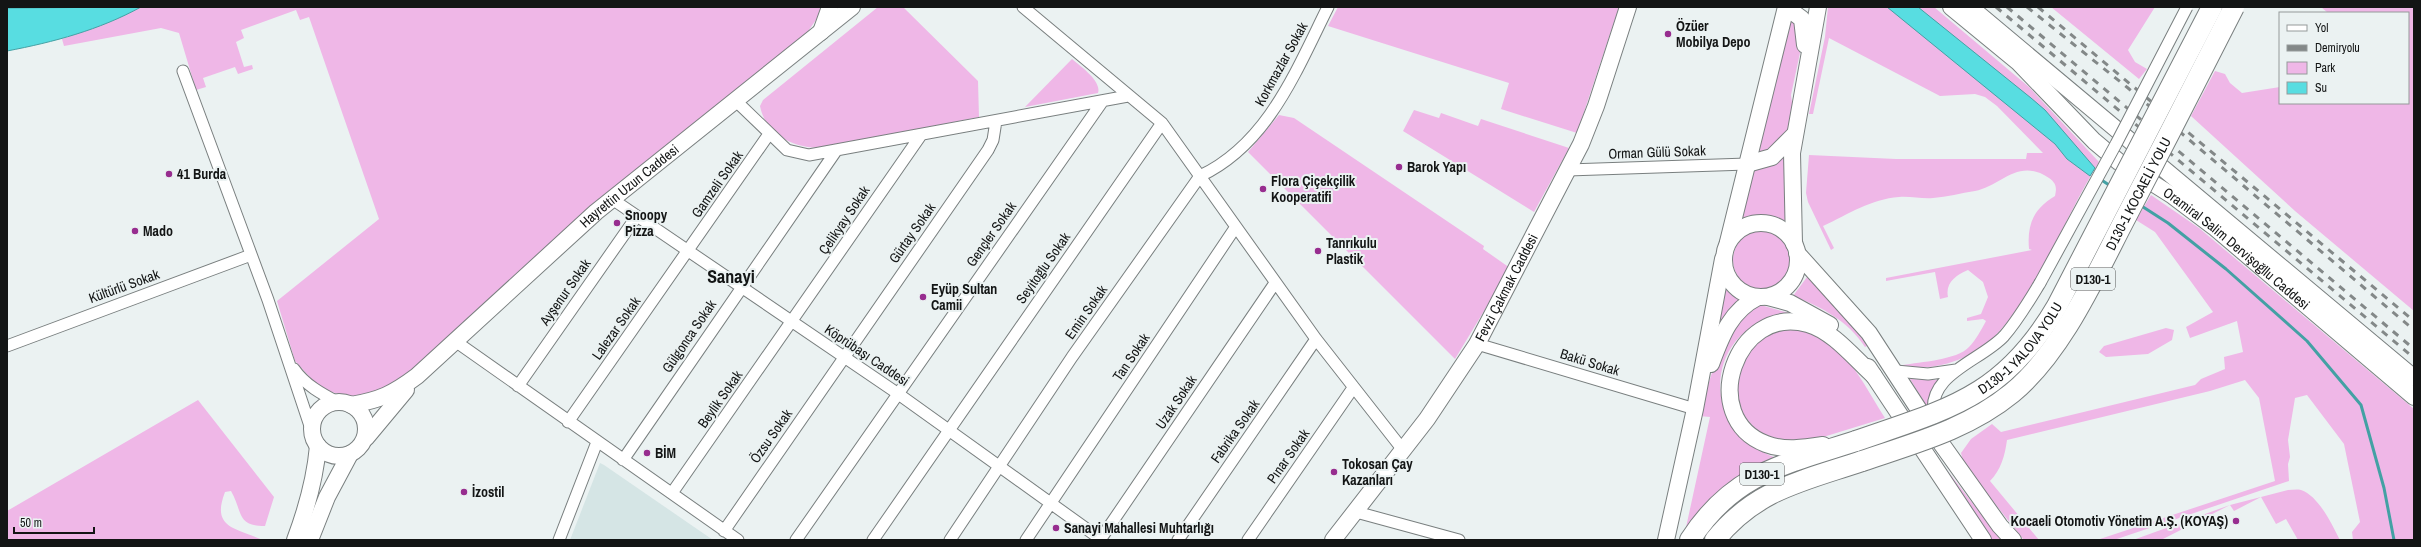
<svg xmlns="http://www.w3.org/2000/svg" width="2421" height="547" viewBox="0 0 2421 547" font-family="'Archivo Narrow',sans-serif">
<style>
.built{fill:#d5e5e5}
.green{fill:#efb7e7}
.water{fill:#58dde1;stroke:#43a1a4}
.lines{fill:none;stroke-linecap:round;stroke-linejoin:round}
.stream{stroke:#43a1a4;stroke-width:3}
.street-casing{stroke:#797f7f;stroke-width:13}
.secondary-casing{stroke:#797f7f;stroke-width:18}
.highway-casing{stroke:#797f7f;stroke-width:22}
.street{stroke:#fff;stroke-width:11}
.secondary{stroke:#fff;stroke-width:16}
.highway{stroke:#fff;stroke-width:20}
.rail{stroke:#838888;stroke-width:3;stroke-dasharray:7 7;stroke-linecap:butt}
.street-bridge-casing{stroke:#797f7f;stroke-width:13;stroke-linecap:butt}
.highway-bridge-casing{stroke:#797f7f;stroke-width:22;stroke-linecap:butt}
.street-bridge{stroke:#fff;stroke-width:11}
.highway-bridge{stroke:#fff;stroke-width:20}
.poi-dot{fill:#972d8f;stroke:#ebf2f2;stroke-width:1.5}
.labels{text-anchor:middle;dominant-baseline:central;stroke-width:4;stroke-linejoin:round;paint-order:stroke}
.shield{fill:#ebf2f2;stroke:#545757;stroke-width:1}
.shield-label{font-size:13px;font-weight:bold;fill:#131515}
.poi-label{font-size:14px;font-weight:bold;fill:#131515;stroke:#ebf2f2;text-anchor:start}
.street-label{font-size:14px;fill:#131515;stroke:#ebf2f2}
.district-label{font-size:18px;font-weight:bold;fill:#131515;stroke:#ebf2f2}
</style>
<rect width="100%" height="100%" fill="#ebf2f2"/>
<path class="built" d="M600 463 604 465 713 540H570Z"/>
<path class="green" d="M141 7H825L804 37 509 284 394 386 353 398 328 391 315 383 295 361 277 301 379 219 309 17 300 20 296 10 241 30 244 38 236 42 244 67 252 65 253 69 238 74 235 67 203 78 206 87 196 90 179 33 161 28 64 46 62 39 112 21Z
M878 7H903L978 81 979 117 822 148C794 148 766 136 760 106L763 100Z
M1338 7H1619L1577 133 1501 109 1509 83 1328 26Z
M1828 7H1934L2029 87 2099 162C2063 219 2041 289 1993 338 1971 360 1934 371 1903 367V365C1920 362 1957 360 1969 347 1976 340 1981 330 1986 321L1983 319 1967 321V318L1981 314 1988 297 1983 282 1968 270C1956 275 1945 283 1948 297L1940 299 1935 272 1886 281V278L2032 250 2029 249C2027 225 2033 209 2055 196 2057 187 2056 183 2049 178 2018 157 2001 186 1975 191 1961 193 1947 197 1933 198 1922 199 1910 196 1899 197 1871 199 1849 214 1823 226L1834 248 1831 250 1808 202 1806 193 1809 155 1896 159H2026L2027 153H2043L1997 106 1985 97 1975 94 1940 96 1829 38 1813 114H1809L1825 37Z
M2051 7H2155L2128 50 2135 62 2147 69 2139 79Z
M2321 7H2414V311L2295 211 2191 116 2215 71 2225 74 2230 83 2242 93 2280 87V103H2408V13H2328Z
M1790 20H1794L1801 48 1791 95 1793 110 1790 127 1779 144 1755 157Z
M1072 59C1080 66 1102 81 1098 93L1025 107Z
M1414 110 1439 118 1441 113 1478 126 1481 119 1569 148 1534 212 1403 131Z
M1279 115 1294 118 1484 246 1483 249 1510 268 1455 359 1248 152Z
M1787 153V221L1763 215 1741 221 1753 168Z
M2151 195 2199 228 2414 409V540H2353L2352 532 2360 522 2344 444 2307 395 2295 398 2288 440 2290 457 2288 464 2289 481 2114 540H2097L2275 481 2259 398 2245 380 2210 391 2007 440C2005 455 2001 470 1990 481L2039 540 2023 539 1964 465 1961 453 1971 439 1992 424 2001 432 2195 385 2201 379 2225 369 2224 357 2243 352 2237 321 2190 338 2186 327 2213 312 2155 232 2136 220Z
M1733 260a31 31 0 1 1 62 0a31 31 0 1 1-62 0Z
M1807 277 1871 344 1865 347C1848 321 1822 307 1793 296Z
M1726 285 1741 299 1735 304 1715 336Z
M1757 304 1789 313C1703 325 1696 431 1777 458L1685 532 1710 417 1699 416C1707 388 1721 338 1739 316 1743 311 1752 307 1757 304Z
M2166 328 2174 330 2172 340 2148 354 2106 357 2099 352 2104 346Z
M1780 329C1791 329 1806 329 1817 334 1845 345 1869 393 1885 418L1807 442 1790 444 1759 433 1746 418 1738 405 1736 391 1740 365 1759 340Z
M1910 379 1941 380 1928 408Z
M198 400 274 497 265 526C236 526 243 512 231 491L225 492C211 528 235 528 263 540H7V511Z
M1943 465 2001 540H1989Z
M2288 490C2292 490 2297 489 2301 490 2319 496 2332 525 2340 540H2298L2286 519 2276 524 2261 497 2234 511 2230 505 2161 540H2133L2230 505Z"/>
<path class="water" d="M141 7C99 30 54 42 7 51V8Z
M1887 7H1918L2031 98 2045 110 2095 168 2090 176 2067 159 2055 144Z"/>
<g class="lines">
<path class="stream" d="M2100 179 2112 187
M2140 205 2168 223 2226 269 2307 341 2361 405 2384 488 2394 540"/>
<defs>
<path id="street" d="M1023 7 1162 123 1316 339 1403 450
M183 71 268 300 314 438
M736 101 787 150 809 155 1128 96
M1568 170 1747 164
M612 199 897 393 1102 540
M455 341 738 540
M1477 344 1695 409
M7 346 251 255
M294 369C305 385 322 394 339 403
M1896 371 1928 374 1956 370
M518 386 637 216
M1934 416C1926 374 1981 361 2004 336 2018 320 2029 301 2040 283
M568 422 769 134
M623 460 836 151
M672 493 921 135
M1356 512 1459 540
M724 531 988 150 993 140 996 121
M559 540 597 442
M796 540 1102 102
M873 540 1162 123
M950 540 1072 357 1200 176C1268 144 1296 71 1328 7
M1026 540 1235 228
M1100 540 1275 283
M1178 540 1316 339
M1248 540 1353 388"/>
<g id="secondary">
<path d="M1786 7 1802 19 1805 45"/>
<path id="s1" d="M1951 7 2018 62 2094 141 2119 162 2173 196 2214 227 2414 397"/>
<path d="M1970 7 2414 378"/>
<path d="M821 32 830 7"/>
<path d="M1747 164 1772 157 1795 134"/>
<circle cx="1761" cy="260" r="37"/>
<path d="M1728 242 1786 7"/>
<path d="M1794 244 1792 153 1818 7"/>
<path d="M1797 253 1869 333 1938 439 2000 526 2013 540"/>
<path d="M1768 297 1790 303 1830 325"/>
<path d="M1711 364C1721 337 1730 311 1758 297"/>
<path d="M1868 367 1983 540"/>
<circle cx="339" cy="429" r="27"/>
<path id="s2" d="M351 405C380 400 393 394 417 376L596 212 852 7"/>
<path d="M366 438 406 390"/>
<path d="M1823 445C1804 448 1784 451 1766 444 1697 418 1735 303 1808 324 1833 331 1855 359 1874 376"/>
<path d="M295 540C307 508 315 479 318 446"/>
<path d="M310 540 327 497 350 454"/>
<path id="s3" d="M1333 540 1427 419 1477 344 1581 144 1596 106 1628 7"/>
<path d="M1666 540 1695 409 1723 259"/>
</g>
<path id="highway" d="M1690 540C1733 473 1785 464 1856 441
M1715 540C1756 489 1803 481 1862 461"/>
</defs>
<use href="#street" class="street-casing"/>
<use href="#secondary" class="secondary-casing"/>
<use href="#highway" class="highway-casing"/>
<use href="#street" class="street"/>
<use href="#secondary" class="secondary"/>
<use href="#highway" class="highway"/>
<path class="rail" d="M1996 7 2414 358
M2007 7 2414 349
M2027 7 2128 88 2414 330
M2038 7 2414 321"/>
<defs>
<path id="street-bridge" d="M2040 283 2116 144 2187 7"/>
<g id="highway-bridge">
<path id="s4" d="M1856 441C1948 409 2004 397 2057 306L2212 7"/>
<path id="s5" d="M1862 461C1915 443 1968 429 2012 393 2063 351 2097 272 2127 215 2163 146 2199 76 2234 7"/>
</g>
</defs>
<use href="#street-bridge" class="street-bridge-casing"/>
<use href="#highway-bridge" class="highway-bridge-casing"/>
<use href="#street-bridge" class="street-bridge"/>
<use href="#highway-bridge" class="highway-bridge"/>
</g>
<g class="poi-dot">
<circle cx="1668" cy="34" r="4"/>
<circle cx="1399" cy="167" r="4"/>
<circle cx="169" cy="174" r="4"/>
<circle cx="1263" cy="189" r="4"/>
<circle cx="617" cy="223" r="4"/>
<circle cx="135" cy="231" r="4"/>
<circle cx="1318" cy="251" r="4"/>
<circle cx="923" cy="297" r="4"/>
<circle cx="647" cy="453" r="4"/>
<circle cx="1334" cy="472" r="4"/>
<circle cx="464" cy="492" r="4"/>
<circle cx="2236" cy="521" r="4"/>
<circle cx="1056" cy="528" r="4"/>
</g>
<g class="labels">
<g class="shield">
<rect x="2071" y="268" width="44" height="22" rx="3"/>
<rect x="1740" y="463" width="44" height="22" rx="3"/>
</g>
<g class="shield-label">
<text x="2093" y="279">D130-1</text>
<text x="1762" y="474">D130-1</text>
</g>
<g class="poi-label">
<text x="1676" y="26">Özüer<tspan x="1676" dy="16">Mobilya Depo</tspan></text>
<text x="1407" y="167">Barok Yapı</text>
<text x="177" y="174">41 Burda</text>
<text x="1271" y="181">Flora Çiçekçilik<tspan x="1271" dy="16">Kooperatifi</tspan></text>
<text x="625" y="215">Snoopy<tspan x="625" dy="16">Pizza</tspan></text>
<text x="143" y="231">Mado</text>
<text x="1326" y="243">Tanrıkulu<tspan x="1326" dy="16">Plastik</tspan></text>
<text x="931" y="289">Eyüp Sultan<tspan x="931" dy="16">Camii</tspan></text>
<text x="655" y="453">BİM</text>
<text x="1342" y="464">Tokosan Çay<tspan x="1342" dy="16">Kazanları</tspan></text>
<text x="472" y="492">İzostil</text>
<text x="2228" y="521" text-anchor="end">Kocaeli Otomotiv Yönetim A.Ş. (KOYAŞ)</text>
<text x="1064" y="528">Sanayi Mahallesi Muhtarlığı</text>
</g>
<g class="street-label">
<text transform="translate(1281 64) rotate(-61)">Korkmazlar Sokak</text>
<text transform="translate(1657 152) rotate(-2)">Orman Gülü Sokak</text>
<text transform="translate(717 184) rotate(-55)">Gamzeli Sokak</text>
<text stroke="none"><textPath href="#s2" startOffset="358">Hayrettin Uzun Caddesi</textPath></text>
<text stroke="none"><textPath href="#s5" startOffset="403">D130-1 KOCAELİ YOLU</textPath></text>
<text transform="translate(844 220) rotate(-56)">Çelikyay Sokak</text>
<text transform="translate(912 233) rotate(-55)">Gürtay Sokak</text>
<text transform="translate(991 234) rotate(-55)">Gençler Sokak</text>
<text stroke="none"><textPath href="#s1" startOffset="375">Oramiral Salim Dervişoğllu Caddesi</textPath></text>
<text transform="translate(1043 268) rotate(-55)">Seyitoğlu Sokak</text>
<text transform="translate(124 286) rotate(-20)">Kültürlü Sokak</text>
<text stroke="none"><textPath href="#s3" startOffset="307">Fevzi Çakmak Caddesi</textPath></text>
<text transform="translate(565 292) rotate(-55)">Ayşenur Sokak</text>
<text transform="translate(1086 312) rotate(-55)">Emin Sokak</text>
<text transform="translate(616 328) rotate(-55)">Lalezar Sokak</text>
<text transform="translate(689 336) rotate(-56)">Gülgonca Sokak</text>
<text stroke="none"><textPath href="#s4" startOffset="193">D130-1 YALOVA YOLU</textPath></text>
<text transform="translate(867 355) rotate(34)">Köprübaşı Caddesi</text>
<text transform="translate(1131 357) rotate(-56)">Tan Sokak</text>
<text transform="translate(1590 362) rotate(17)">Bakü Sokak</text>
<text transform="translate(720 399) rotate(-55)">Beylik Sokak</text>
<text transform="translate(1176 402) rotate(-56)">Uzak Sokak</text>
<text transform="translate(1235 431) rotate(-55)">Fabrika Sokak</text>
<text transform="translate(771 436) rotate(-55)">Özsu Sokak</text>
<text transform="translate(1288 456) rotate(-55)">Pınar Sokak</text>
</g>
<g class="district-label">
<text x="731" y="276">Sanayi</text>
</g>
</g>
<rect width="2421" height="547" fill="none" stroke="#131515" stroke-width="16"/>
<rect x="2279" y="12" width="130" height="92" fill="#ebf2f2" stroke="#959a9a"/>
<rect x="2287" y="25" width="20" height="6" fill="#ffffff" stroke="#959a9a"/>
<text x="2315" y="32" font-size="12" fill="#131515">Yol</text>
<rect x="2287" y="45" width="20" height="6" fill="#838888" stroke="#959a9a"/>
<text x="2315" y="52" font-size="12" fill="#131515">Demiryolu</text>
<rect x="2287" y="62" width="20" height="12" fill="#efb7e7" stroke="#959a9a"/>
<text x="2315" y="72" font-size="12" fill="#131515">Park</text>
<rect x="2287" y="82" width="20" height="12" fill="#58dde1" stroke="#959a9a"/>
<text x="2315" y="92" font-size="12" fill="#131515">Su</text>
<path d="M14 527v6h80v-6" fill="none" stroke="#131515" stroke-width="2"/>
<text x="20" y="527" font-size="12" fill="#131515" stroke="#ebf2f2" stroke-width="3" paint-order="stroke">50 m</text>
</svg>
